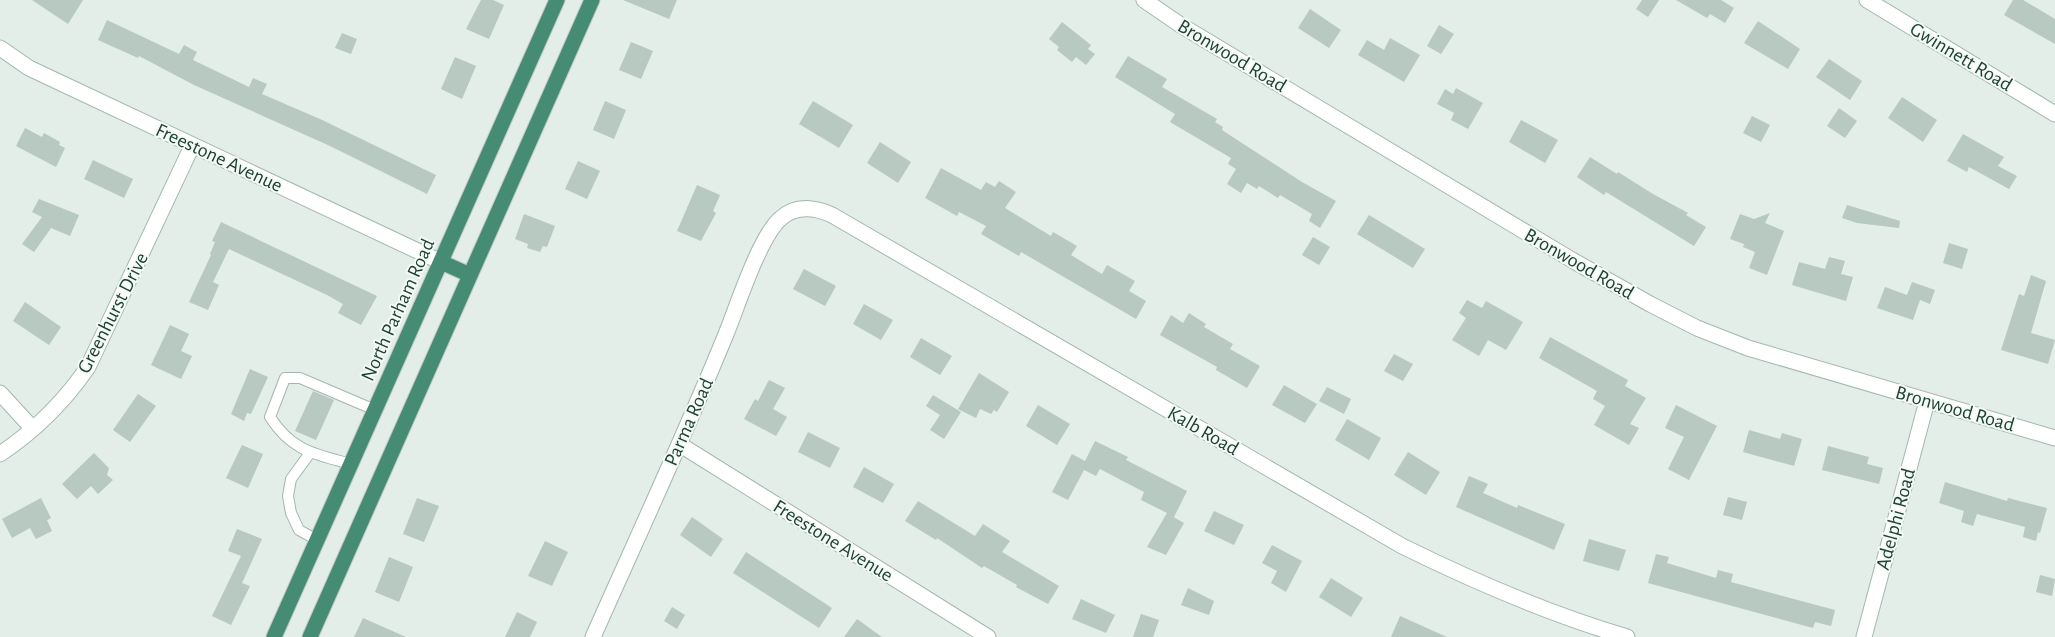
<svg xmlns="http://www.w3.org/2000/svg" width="2055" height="637" viewBox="0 0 2055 637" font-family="'Alegreya Sans',sans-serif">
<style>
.building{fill:#b7c9c0}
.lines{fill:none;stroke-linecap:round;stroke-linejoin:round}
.service-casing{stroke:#a4b7ae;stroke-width:12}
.minor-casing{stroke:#a4b7ae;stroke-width:17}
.tertiary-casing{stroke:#a4b7ae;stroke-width:17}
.trunk-casing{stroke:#c1cac6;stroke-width:17}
.service{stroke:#fff;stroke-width:10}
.minor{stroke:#fff;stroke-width:15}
.tertiary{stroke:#fff;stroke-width:15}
.trunk{stroke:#468c74;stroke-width:15}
.labels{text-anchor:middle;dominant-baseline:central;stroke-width:4;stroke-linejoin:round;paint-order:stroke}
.street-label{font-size:20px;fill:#204134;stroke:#f3faf6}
</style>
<rect width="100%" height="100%" fill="#e2eee7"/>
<path class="building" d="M32 0H83L68 24Z
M481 0H493L504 5 489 39 466 29Z
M623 0H677L669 19Z
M1642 0H1659L1648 17 1636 9Z
M1676 0H1721L1734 8 1725 23 1710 14 1707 18Z
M2013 0H2023L2055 19V44L2004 15Z
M1310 9 1341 30 1329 48 1298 28Z
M107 20 179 54 184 45 197 52 193 60 249 87 253 78 267 84 262 94 320 119 436 175 427 194 330 146 194 85 139 56 138 58 98 40Z
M1758 21 1800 49 1788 69 1744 43Z
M1062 22 1091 45 1088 49 1095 54 1086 65 1076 57 1072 62 1057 50 1059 47 1049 39Z
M1439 25 1454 34 1441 54 1427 46Z
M342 33 357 39 351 54 335 48Z
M1390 38 1420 55 1404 82 1358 55 1367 40 1384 50Z
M631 42 653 51 641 79 619 70Z
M1128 56 1167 79 1162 87 1217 119 1215 122 1223 127 1222 130 1302 182 1336 201 1320 228 1309 221 1312 214 1280 195 1278 198 1259 186 1257 189 1247 183 1241 193 1227 184 1236 169 1228 164 1231 158 1170 122 1175 114 1115 77Z
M455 57 476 66 462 99 441 89Z
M1829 59 1862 81 1850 100 1816 77Z
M1456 88 1483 103 1468 129 1451 120 1454 113 1437 104 1445 89 1453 94Z
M1902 97 1937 120 1923 142 1888 118Z
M605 101 626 110 614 139 593 130Z
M813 101 853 125 839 148 799 124Z
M1839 108 1857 121 1845 138 1827 126Z
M1752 116 1770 125 1761 142 1743 133Z
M1521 120 1558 140 1545 163 1509 142Z
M25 128 42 137 44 133 60 142 59 145 65 148 56 167 16 146Z
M1963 134 2004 157 1998 166 2017 176 2009 189 1969 167 1967 172 1947 161Z
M880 142 911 162 898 183 867 163Z
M1590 157 1617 174 1618 172 1653 194 1688 213 1686 215 1706 227 1694 246 1606 192 1604 195 1577 177Z
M93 160 133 179 124 198 84 179Z
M578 161 600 171 587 199 565 189Z
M941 168 981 190 986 182 995 187 999 181 1016 192 1005 208 1051 236 1053 232 1077 246 1071 255 1102 274 1107 265 1135 281 1129 291 1146 301 1136 319 1021 252 1019 256 981 234 986 226 959 212 957 216 925 198Z
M697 185 720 195 713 211 716 213 701 241 677 231Z
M39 199 79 215 70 236 51 228 34 252 22 244 42 217 32 212Z
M1847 205 1900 221 1899 228 1857 223 1842 218Z
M1770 213 1765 223 1784 231 1767 275 1749 268 1755 252 1743 247 1744 244 1730 239 1740 214 1754 219Z
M524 214 555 226 547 247 543 246 540 252 527 248 528 244 515 239Z
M1369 215 1425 249 1413 268 1357 234Z
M221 222 377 296 361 325 338 313 343 304 327 295 229 249 213 282 219 285 208 310 189 302 211 255 210 254 215 242 212 241Z
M1313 237 1330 247 1319 265 1302 255Z
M1949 243 1968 249 1962 269 1943 263Z
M1829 257 1845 261 1841 274 1853 277 1846 301 1792 285 1799 262 1825 269Z
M804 269 836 286 825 306 793 289Z
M2031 275 2046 281 2031 333 2055 340 2048 364 2001 350 2019 294 2024 296Z
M1912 282 1935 290 1930 304 1920 300 1913 320 1877 308 1885 287 1907 295Z
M1467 300 1482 308 1486 301 1523 322 1506 350 1488 340 1479 356 1452 340 1466 318 1459 313Z
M25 302 61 327 49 345 13 321Z
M864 304 893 320 881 340 853 324Z
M1189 313 1206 324 1204 327 1233 344 1230 349 1260 366 1247 388 1216 370 1217 367 1160 335 1171 315 1183 323Z
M170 325 189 334 181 351 192 356 181 379 151 365Z
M1550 337 1628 380 1625 386 1646 398 1630 424 1639 428 1629 445 1594 425 1605 406 1593 399 1597 391 1539 358Z
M921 338 952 356 940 375 910 357Z
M1394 354 1413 364 1403 381 1384 371Z
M250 369 268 377 251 414 247 413 244 421 231 414Z
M979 373 1009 392 997 412 994 410 991 414 980 409 976 418 958 409Z
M769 380 785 388 773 409 787 417 776 436 744 419 755 399 758 401Z
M1284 385 1317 404 1305 423 1272 405Z
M1327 387 1351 399 1344 414 1319 401Z
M313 391 334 400 316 440 295 431Z
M138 394 156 406 130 442 113 430Z
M933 395 961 412 944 439 930 430 940 415 926 406Z
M1038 405 1070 424 1057 445 1026 426Z
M1676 405 1717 426 1689 480 1668 469 1684 437 1665 428Z
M1347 419 1381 438 1369 460 1335 440Z
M1749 430 1780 439 1782 433 1802 439 1794 466 1743 452Z
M808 432 840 448 830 468 798 452Z
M1095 441 1128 457 1126 460 1187 491 1174 517 1170 515 1184 523 1166 555 1147 547 1167 513 1141 500 1144 492 1100 469 1096 476 1084 470 1068 500 1052 492 1072 454 1085 461Z
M242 445 263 454 248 488 226 478Z
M1828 446 1869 457 1867 464 1883 468 1879 484 1822 470Z
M1408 452 1440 472 1426 495 1394 475Z
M94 453 109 468 107 475 113 480 98 494 91 486 77 499 62 484Z
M864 467 894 484 883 503 853 487Z
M1469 476 1488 484 1483 493 1517 508 1518 505 1565 524 1554 550 1456 507Z
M1945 482 2007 501 2008 498 2047 508 2040 533 2038 532 2036 541 2023 537 2025 527 1977 514 1973 526 1961 522 1964 511 1939 503Z
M1728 497 1747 502 1742 520 1723 515Z
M41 498 51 518 47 520 52 531 36 539 30 528 12 538 2 519Z
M417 498 439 506 424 542 403 534Z
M918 501 975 536 983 524 1010 541 1002 552 1059 586 1048 604 1016 587 1017 585 984 566 982 568 937 538 936 540 905 521Z
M1214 511 1244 525 1234 545 1204 531Z
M692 517 723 539 711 557 680 535Z
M237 529 262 539 242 583 250 586 231 625 212 616 241 556 228 551Z
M1589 539 1626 550 1619 571 1583 561Z
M545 541 568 552 552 586 528 576Z
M1272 545 1302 561 1286 592 1271 583 1277 571 1262 563Z
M746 552 832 608 819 628 733 573Z
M1656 554 1669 557 1667 563 1716 578 1718 570 1733 574 1731 582 1835 610 1831 626 1815 622 1813 628 1648 583Z
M389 557 413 567 399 602 375 592Z
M2040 575 2055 579 2052 596 2036 592Z
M1331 578 1363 598 1351 617 1319 597Z
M1188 588 1214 601 1209 615 1181 605Z
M1081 599 1115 615 1106 633 1072 619Z
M672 607 685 615 677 629 664 621Z
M517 612 537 622 530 637H505Z
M1141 614 1159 620 1153 637H1133Z
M1400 616 1447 637H1391Z
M363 618 406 637H354Z
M857 619 882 637H844Z"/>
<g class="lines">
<defs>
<path id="service" d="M310 453 291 479 288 496 291 513 299 530 317 540
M351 464C314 454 292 451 270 417L285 378H300L375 410"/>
<path id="minor" d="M1867 0 2055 114
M0 48 29 68 441 262
M0 393 33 429
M679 444 988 637
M0 454C36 430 64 402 88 367L192 146
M593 637C637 538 683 439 724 339 736 311 758 239 780 219 795 205 814 207 832 215L1402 546C1475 582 1549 614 1627 637
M1864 637 1927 401"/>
<path id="tertiary" d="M1144 0 1182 26 1572 260 1650 304 1697 328 1748 348 2055 438"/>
<path id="trunk" d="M441 262 470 275
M274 637 557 0
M310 637 592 0"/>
</defs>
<use href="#service" class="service-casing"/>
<use href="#minor" class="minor-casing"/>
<use href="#tertiary" class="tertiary-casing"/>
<use href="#trunk" class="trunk-casing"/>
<use href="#service" class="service"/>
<use href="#minor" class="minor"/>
<use href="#tertiary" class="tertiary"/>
<use href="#trunk" class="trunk"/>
</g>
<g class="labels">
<g class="street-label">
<text transform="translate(1232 56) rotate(31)">Bronwood Road</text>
<text transform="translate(1961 57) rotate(31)">Gwinnett Road</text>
<text transform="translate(219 158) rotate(25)">Freestone Avenue</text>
<text transform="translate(1579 264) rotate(30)">Bronwood Road</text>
<text transform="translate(398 310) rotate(-66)">North Parham Road</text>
<text transform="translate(113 313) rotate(-63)">Greenhurst Drive</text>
<text transform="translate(1955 409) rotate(16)">Bronwood Road</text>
<text transform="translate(689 422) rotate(-66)">Parma Road</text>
<text transform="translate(1203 431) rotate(30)">Kalb Road</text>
<text transform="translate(1896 519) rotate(-75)">Adelphi Road</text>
<text transform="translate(833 541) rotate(32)">Freestone Avenue</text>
</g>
</g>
</svg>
